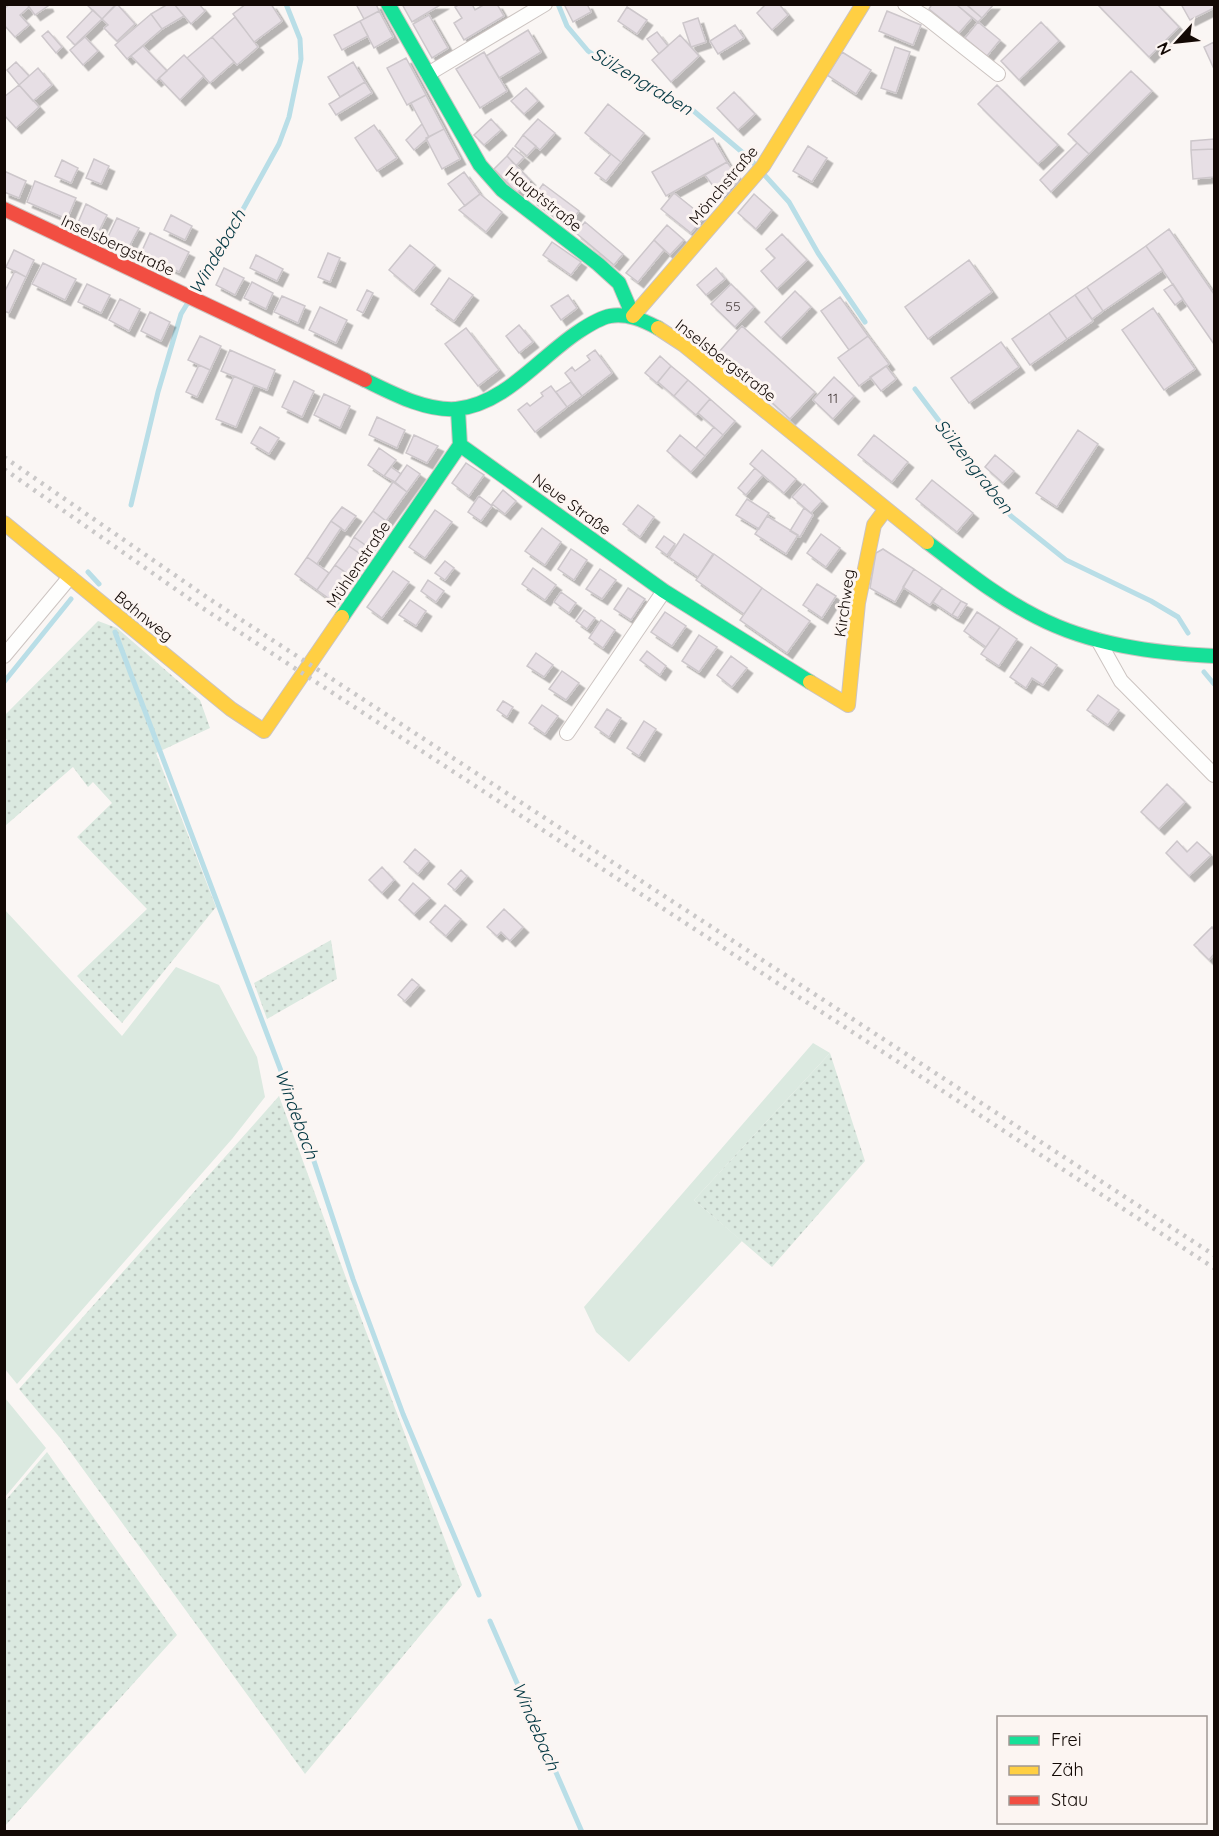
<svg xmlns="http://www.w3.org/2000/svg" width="1219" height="1836" viewBox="0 0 1219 1836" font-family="Quicksand,sans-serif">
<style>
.green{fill:#dbe9e0}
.garden{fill:url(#garden-dots)}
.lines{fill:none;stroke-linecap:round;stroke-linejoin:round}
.stream{stroke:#b9dee7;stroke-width:5}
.building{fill:#e7dfe5;stroke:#cdc7cb;stroke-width:1.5;filter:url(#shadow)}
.street-casing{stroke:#ccc4c1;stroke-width:16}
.fast-casing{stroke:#ccc4c1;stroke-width:16}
.slow-casing{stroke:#ccc4c1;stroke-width:16}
.jam-casing{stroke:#ccc4c1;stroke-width:16}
.street{stroke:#fefefd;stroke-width:14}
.fast{stroke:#16e098;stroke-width:14}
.slow{stroke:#ffcf43;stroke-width:14}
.jam{stroke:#f24e42;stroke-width:14}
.rail{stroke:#cac8c8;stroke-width:4.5;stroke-dasharray:3 6;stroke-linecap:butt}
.labels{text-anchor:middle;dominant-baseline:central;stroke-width:6;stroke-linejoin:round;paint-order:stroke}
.number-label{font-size:14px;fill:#483e3d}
.street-label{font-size:16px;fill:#130905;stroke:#fcf5f2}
.water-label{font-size:18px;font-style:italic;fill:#023742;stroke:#fcf5f2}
</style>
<defs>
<pattern id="garden-dots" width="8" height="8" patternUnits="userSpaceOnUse" patternTransform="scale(1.5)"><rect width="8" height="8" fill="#dbe9e0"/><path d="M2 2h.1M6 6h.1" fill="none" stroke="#bbc6bf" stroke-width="1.8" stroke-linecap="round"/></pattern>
<filter id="shadow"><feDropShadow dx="5.5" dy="5.5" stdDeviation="0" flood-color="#0004"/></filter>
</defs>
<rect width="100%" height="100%" fill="#faf6f4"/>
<path class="green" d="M4 909 122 1036 176 967 219 985 257 1057 265 1097 232 1139 17 1384 4 1368Z
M813 1043 830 1053 694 1200 742 1241 629 1362 596 1332 584 1307Z
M5 1398 46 1448 5 1497Z"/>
<path class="garden" d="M98 621 117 628 200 700 210 728 156 753 216 907 122 1023 77 976 147 909 77 837 112 803 93 782 88 787 73 767 5 826 4 742 7 740 5 737V715Z
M331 940 337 979 267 1019 254 983Z
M830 1053 865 1161 772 1267 694 1200Z
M279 1096 356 1305 462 1585 305 1774 61 1439 19 1389Z
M47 1452 177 1635 5 1826V1501Z"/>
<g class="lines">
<path class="stream" d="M558 4 567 26 588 51 616 70 689 107 749 158 789 202 818 253 865 322
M915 389 1011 516 1066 560 1151 601 1178 617 1188 633
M131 505 158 392 181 314 225 242 279 144 289 117 301 59 300 39 286 4
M88 572 99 584
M115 632 306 1137 353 1279 403 1414 479 1595
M1204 672 1214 684
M4 682 71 599
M490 1621 582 1832"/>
</g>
<path class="building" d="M10 4H27L29 7 20 15 29 25 15 37 4 25V9Z
M27 4H47L48 6 35 15Z
M86 4H116L102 19Z
M117 4 135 24 117 41 104 28 108 25 102 19Z
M168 4H174L184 16 162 29 151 14Z
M174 4H199L205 11 191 24Z
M246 4H271L282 21 254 42 233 14Z
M356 4H376L379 11 364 19Z
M402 4H442L412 22Z
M460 4H472L475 10 485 4H497L504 16 464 40 454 23 462 18 455 7Z
M564 4H587L591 12 573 22Z
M766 4H779L788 15 772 30 757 13Z
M932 4H956L972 18 959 33 929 9Z
M966 4 982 18 978 22 957 5Z
M969 4H994L982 18 968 6Z
M1097 4H1157L1179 27 1149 57Z
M1181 4H1214V8L1190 20Z
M627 7 647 20 637 34 618 21Z
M93 10 102 19 75 45 67 37Z
M379 11 393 37 374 48 360 21Z
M887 11 921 25 913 45 879 31Z
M151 14 162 29 127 59 115 45Z
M429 15 448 48 432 58 413 24Z
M235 17 258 47 237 65 212 37Z
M698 18 706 42 691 47 683 23Z
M360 21 368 36 342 50 334 35Z
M978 22 1000 40 987 56 965 38Z
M1041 22 1059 41 1019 80 1001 61Z
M735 25 744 38 718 54 710 41Z
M528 30 541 52 499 78 486 56Z
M48 31 62 47 56 53 42 36Z
M657 32 668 46 659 54 647 39Z
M680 35 699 56 671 82 652 60Z
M85 37 98 51 83 65 70 50Z
M212 37 234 62 210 83 187 58Z
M1214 42V69L1204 47Z
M143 46 167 71 156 81 131 56Z
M895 47 910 52 896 93 881 88Z
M484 52 507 91 480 108 456 69Z
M842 52 871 70 856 94 827 75Z
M184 55 204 76 180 100 159 78Z
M406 58 426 95 407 105 387 68Z
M16 62 29 76 19 85 7 70Z
M353 62 365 82 340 97 328 77Z
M38 68 52 85 33 101 19 85Z
M1131 71 1152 91 1089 154 1068 134Z
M365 82 372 93 336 115 329 104Z
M19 85 39 107 16 128 4 115V97Z
M997 85 1058 145 1038 164 978 104Z
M526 88 538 101 524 114 511 101Z
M734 92 755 114 738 130 717 108Z
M426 95 444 129 429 137 411 103Z
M608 104 644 133 621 162 585 133Z
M491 119 501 130 484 145 474 135Z
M538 119 555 133 540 150 523 135Z
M422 124 429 137 414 150 406 140Z
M374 125 397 158 377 171 355 138Z
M444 129 460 159 442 169 426 138Z
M523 135 536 146 527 156 515 146Z
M713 138 727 162 666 196 652 172Z
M1214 139V149L1191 150V141Z
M1077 143 1089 154 1051 192 1040 180Z
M808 146 827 158 812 182 793 171Z
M513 148 524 157 516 166 507 156Z
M1214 149V177L1193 179 1191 150Z
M611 154 621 162 606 181 595 173Z
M507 156 530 180 517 193 494 169Z
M94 159 109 166 101 184 86 178Z
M62 160 78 168 71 183 55 176Z
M727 162 739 179 722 198 705 175Z
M4 171 26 181 19 198 4 192Z
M464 172 480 194 465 206 448 184Z
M35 181 76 198 67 219 27 202Z
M543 184 579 211 568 226 532 199Z
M674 193 704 217 691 233 661 209Z
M480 194 502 212 486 232 459 210Z
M754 194 772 210 756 229 738 213Z
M86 204 107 215 98 233 78 223Z
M171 215 192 226 185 240 164 230Z
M117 218 139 228 129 247 108 237Z
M585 222 623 254 614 265 576 233Z
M667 225 684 240 670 255 654 240Z
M1169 229 1214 294V344L1146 246Z
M150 233 189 252 179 272 141 253Z
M782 234 807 260 777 289 761 271 775 258 766 249Z
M654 240 664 250 638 282 626 273Z
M552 242 581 262 571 275 543 255Z
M410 245 435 265 414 291 389 270Z
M1146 246 1163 270 1103 311 1087 287Z
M14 250 34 260 26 277 6 267Z
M328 253 340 258 330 282 318 277Z
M256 255 283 269 277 281 250 268Z
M969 260 992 292 928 339 905 307Z
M43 263 76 279 65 300 32 284Z
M224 268 244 278 235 295 216 285Z
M716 268 725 279 706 295 697 285Z
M15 271 26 277 9 313 4 311V293Z
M449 278 473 295 454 321 431 304Z
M252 282 273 293 266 309 244 298Z
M87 284 110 295 101 313 78 302Z
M731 284 754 307 735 327 711 304Z
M1173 284 1183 299 1175 305 1164 290Z
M1087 287 1103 311 1092 319 1075 295Z
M367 290 373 293 363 313 357 310Z
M795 291 811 307 781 338 765 322Z
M568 295 577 308 561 320 551 306Z
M1075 295 1093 321 1067 339 1049 313Z
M282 296 305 306 298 323 274 312Z
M840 297 868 336 849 350 821 311Z
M120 299 140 309 129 331 109 320Z
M320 307 347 320 336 343 309 330Z
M1153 308 1195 369 1164 390 1122 330Z
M150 312 170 322 161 341 141 331Z
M1049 313 1067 339 1030 365 1012 339Z
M519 325 533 342 519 353 506 336Z
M742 326 815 392 790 419 718 353Z
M466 328 499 370 478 386 445 344Z
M200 336 221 346 210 370 188 360Z
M868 336 889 364 859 386 838 358Z
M1001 342 1019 367 969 403 951 378Z
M230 350 275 370 267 390 221 371Z
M595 350 612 373 582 396 565 373 572 367 575 371 590 360 587 356Z
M660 356 671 366 657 383 645 373Z
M199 365 210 370 197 397 186 392Z
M671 366 688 380 674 396 658 382Z
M886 366 896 379 881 391 870 377Z
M234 376 254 385 236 427 216 419Z
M834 377 854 396 833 419 813 400Z
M688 380 710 399 696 415 674 396Z
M294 381 314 391 302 417 282 407Z
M571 382 582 396 567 407 556 392Z
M551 386 567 407 535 432 518 410 527 403 530 406 543 396 541 393Z
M324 394 350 406 340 428 314 415Z
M710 399 735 421 723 435 698 413Z
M377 417 405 430 397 448 369 435Z
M260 427 279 438 269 454 251 443Z
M714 427 723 435 705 456 696 448Z
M1078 430 1098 444 1057 507 1036 493Z
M414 435 438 446 427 463 406 453Z
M680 435 705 456 691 472 667 451Z
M874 435 908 462 892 482 858 455Z
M379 448 396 460 384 476 368 465Z
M762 450 796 479 784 493 750 464Z
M995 455 1014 471 1003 483 985 467Z
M466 463 484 475 469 496 452 483Z
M407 465 420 474 407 492 395 482Z
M391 467 401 474 395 482 384 476Z
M755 468 763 475 746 495 738 488Z
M932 480 973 513 957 532 916 499Z
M393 482 407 492 386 521 373 511Z
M804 484 822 501 811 513 792 497Z
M503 490 516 501 505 514 492 504Z
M479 496 492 506 481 521 468 512Z
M747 499 769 513 759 529 736 515Z
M638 505 654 517 640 537 623 524Z
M342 507 356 516 345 531 331 521Z
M804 508 813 515 800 537 790 531Z
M435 510 452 522 425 558 409 547Z
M373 511 386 521 368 547 354 537Z
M767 516 798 535 786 554 755 534Z
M331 521 341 528 317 564 307 557Z
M542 528 561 542 545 565 525 551Z
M684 534 713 554 698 577 669 557Z
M821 534 840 548 826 567 807 553Z
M664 536 675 544 667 555 656 547Z
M354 537 368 547 363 556 349 546Z
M349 546 363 556 349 575 335 565Z
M571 549 587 560 574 580 558 569Z
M883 549 914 569 895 602 870 588 876 553Z
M714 554 762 588 744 614 696 580Z
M307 557 329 573 317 590 295 574Z
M445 561 454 568 445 580 435 573Z
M335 565 349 575 331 600 317 590Z
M533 568 556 585 545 600 522 584Z
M600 569 616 580 602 599 586 589Z
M914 569 942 588 930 605 903 587Z
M393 571 409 582 382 618 367 607Z
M428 580 444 591 436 602 421 591Z
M817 584 836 596 822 618 803 605Z
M628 588 645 599 631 620 614 609Z
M762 588 810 621 787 653 740 620Z
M942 588 961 601 952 615 933 602Z
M561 592 576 603 569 613 554 602Z
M410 600 426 611 416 626 399 615Z
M961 601 967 604 958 618 952 615Z
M584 610 595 618 587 629 576 621Z
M665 612 686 626 672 646 651 632Z
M977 612 1000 627 986 647 964 631Z
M601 620 615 630 603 648 589 638Z
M1000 627 1017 639 999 666 981 654Z
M699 635 717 647 699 672 682 661Z
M1031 647 1057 665 1043 685 1032 678 1026 688 1010 677Z
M647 651 666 666 660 675 640 660Z
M536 653 553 665 544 677 527 666Z
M731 656 747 668 732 687 717 675Z
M562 671 579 683 566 700 549 689Z
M1098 695 1119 710 1108 725 1087 710Z
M503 701 513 707 507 717 497 710Z
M542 705 558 716 545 734 529 723Z
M607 709 621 718 609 737 595 727Z
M644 721 656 729 639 756 627 748Z
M1167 784 1185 802 1159 829 1141 812Z
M1177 841 1187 852 1197 842 1211 855 1189 876 1166 853Z
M415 849 429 861 418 874 404 862Z
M382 867 394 880 382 893 369 880Z
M461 870 467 876 455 890 448 884Z
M413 883 430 898 414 914 399 900Z
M445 905 461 919 446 936 430 922Z
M504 909 523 927 510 941 501 932 497 936 487 927Z
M1212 927 1214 930V954L1209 960 1194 945Z
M412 979 419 985 405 1001 398 995Z"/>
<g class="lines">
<defs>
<path id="street" d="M905 4 927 18 998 74
M428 74 545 4
M1098 640 1121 681 1214 775
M4 656 70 577
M567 733 664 591"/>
<path id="fast" d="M388 4 480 165 502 190 598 264 619 283 633 316
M365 380C392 393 425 411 456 409 504 405 540 357 578 332 587 326 599 318 610 316 627 313 643 320 658 328
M460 445 664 591 810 682
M927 542C962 568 997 597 1037 617 1091 645 1154 653 1214 656
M342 617 460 445 458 410"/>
<path id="slow" d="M633 316 763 166 863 4
M658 328 684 345 927 542
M4 523 231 709 264 731 342 617
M810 682 848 705 858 603 874 525 885 510"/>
<path id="jam" d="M4 209 365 380"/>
</defs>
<use href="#street" class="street-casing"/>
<use href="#fast" class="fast-casing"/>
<use href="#slow" class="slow-casing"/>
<use href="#jam" class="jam-casing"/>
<use href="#street" class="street"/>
<use href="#fast" class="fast"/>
<use href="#slow" class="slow"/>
<use href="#jam" class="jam"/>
<path class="rail" d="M4 457 208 598 1214 1255
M4 469 201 607 1214 1268"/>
</g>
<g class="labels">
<g class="number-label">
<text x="733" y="306">55</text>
<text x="833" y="398">11</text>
</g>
<g class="street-label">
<text transform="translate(723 185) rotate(-50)">Mönchstraße</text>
<text transform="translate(544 199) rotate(39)">Hauptstraße</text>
<text transform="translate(118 245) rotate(25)">Inselsbergstraße</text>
<text transform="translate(726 360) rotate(38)">Inselsbergstraße</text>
<text transform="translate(572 504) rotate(36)">Neue Straße</text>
<text transform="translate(358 564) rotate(-56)">Mühlenstraße</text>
<text transform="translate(844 603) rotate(-82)">Kirchweg</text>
<text transform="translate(144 616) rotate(39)">Bahnweg</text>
</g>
<g class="water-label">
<text transform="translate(642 81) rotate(31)">Sülzengraben</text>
<text transform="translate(217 252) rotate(-60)">Windebach</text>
<text transform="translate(974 466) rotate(52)">Sülzengraben</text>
<text transform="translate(297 1114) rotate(70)">Windebach</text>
<text transform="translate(536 1726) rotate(67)">Windebach</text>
</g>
</g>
<rect width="1219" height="1836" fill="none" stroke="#130905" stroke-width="12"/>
<rect x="997" y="1716" width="210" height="108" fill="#fcf5f2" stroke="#9f9793" stroke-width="1.5"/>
<rect x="1009" y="1736" width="30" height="9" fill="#16e098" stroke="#9f9793" stroke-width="1.5"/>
<text x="1051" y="1746" font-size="18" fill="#130905">Frei</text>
<rect x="1009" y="1766" width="30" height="9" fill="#ffcf43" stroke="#9f9793" stroke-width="1.5"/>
<text x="1051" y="1776" font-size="18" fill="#130905">Zäh</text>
<rect x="1009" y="1796" width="30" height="9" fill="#f24e42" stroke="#9f9793" stroke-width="1.5"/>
<text x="1051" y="1806" font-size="18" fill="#130905">Stau</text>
<g transform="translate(1177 42) rotate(243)" stroke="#fcf5f2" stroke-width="4.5" paint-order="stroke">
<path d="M0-4.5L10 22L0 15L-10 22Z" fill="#130905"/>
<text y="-9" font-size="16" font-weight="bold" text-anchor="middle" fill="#130905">N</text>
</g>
</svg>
